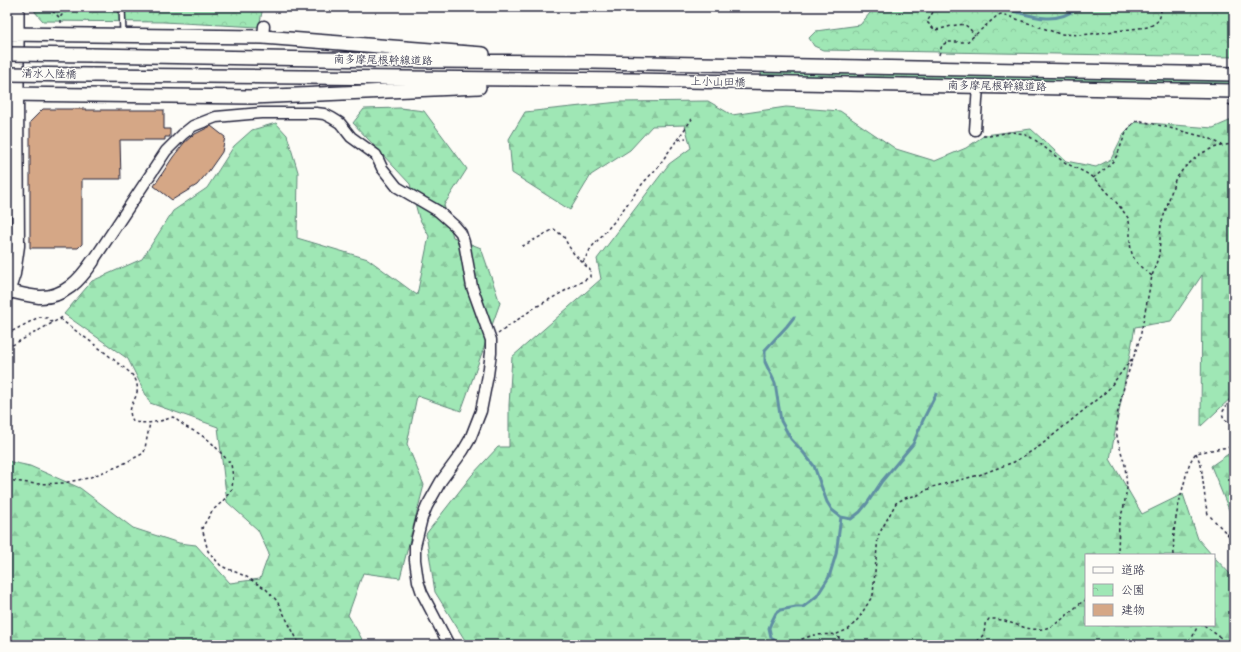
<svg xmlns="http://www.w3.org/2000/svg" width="1241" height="652" viewBox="0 0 1241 652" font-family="'Comic Neue','Klee One',sans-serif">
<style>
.grass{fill:url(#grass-tufts);stroke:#608478}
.forest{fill:url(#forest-firs);stroke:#608478}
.park{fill:url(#park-crowns);stroke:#608478}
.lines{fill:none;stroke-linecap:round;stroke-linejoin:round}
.stream{stroke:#608fa3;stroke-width:3}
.building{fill:#d5a786;stroke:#22223b}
.service-casing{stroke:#22223b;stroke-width:8}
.minor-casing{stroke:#22223b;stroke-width:13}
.tertiary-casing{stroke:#22223b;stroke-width:15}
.secondary-casing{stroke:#22223b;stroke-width:16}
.path{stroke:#22223b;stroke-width:1.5;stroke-dasharray:3 3;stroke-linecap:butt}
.service{stroke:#fdfcf7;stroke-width:5}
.minor{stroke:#fdfcf7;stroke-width:10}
.tertiary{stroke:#fdfcf7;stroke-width:12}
.secondary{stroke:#fdfcf7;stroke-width:13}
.secondary-bridge-casing{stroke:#22223b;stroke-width:16;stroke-linecap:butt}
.secondary-bridge{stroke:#fdfcf7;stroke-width:13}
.labels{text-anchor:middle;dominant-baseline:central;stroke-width:3;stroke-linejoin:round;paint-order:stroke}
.street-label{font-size:11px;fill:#22223b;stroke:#fdfcf7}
</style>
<defs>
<pattern id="grass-tufts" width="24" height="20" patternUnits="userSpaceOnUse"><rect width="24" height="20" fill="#9fe7b5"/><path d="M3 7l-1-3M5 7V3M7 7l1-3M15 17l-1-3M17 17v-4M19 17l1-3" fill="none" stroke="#89c69d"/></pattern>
<pattern id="forest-firs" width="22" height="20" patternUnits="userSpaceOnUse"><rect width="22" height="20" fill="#9fe7b5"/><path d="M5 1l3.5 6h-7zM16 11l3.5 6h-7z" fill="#89c69d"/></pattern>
<pattern id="park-crowns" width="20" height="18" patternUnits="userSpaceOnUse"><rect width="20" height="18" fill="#9fe7b5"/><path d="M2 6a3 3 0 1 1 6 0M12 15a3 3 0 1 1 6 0" fill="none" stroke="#89c69d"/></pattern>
</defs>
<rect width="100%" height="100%" fill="#fdfcf7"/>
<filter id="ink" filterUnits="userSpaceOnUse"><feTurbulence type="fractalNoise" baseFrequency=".025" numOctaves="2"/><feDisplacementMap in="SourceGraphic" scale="8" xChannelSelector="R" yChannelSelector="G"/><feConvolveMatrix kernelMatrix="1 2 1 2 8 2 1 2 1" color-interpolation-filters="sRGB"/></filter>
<g filter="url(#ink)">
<path class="grass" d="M761 72 1234 80V84L914 80 761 76Z"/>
<path class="forest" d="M708 101 732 115 786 107 840 111 896 149 935 161 966 148 985 135 1031 129 1066 161 1096 167 1111 159 1124 133 1135 122 1213 128 1234 119V395L1201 426 1202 275 1171 321 1135 327 1110 459 1142 514 1183 494 1198 539 1212 555H1086V625H1214V557L1234 578V645H468L435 592 426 534 472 475 498 447H509V405L512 357 601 279 597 259 669 164 691 148 685 125 652 126 630 150 591 175 570 210 512 173 509 139 525 112 619 102Z
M400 108 424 111 467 169 444 205 453 237 481 248 500 303 461 411 417 396 407 444 424 485 400 578 363 573 348 615 358 632 365 645H7V461L30 466 80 488 133 528 179 543 196 545 230 583 260 579 269 554 258 530 227 502 218 427 150 403 128 359 64 314 92 281 142 259 173 211 207 188 234 146 252 130 276 123 287 135 298 172 297 238 368 259 417 295 429 236 419 218 410 184 353 123 364 109Z
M1234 450V522L1211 466Z"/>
<path class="park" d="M35 7H263L259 27 163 22 43 21 35 12Z
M875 7H1234V57L823 50 814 46 809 38 816 31 860 25Z"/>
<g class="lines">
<path class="stream" d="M999 7C1028 14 1052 28 1079 7
M794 317 787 326 765 350V362L775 383 781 421 791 439 803 452 814 466 827 502 832 510 841 517 851 519 860 512 868 502 882 481 913 444 923 420 936 394
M779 645 771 637 769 628 771 623 776 613 780 610 796 607H803L817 596 829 577 836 554 841 517"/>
</g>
<path class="building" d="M43 109H86V110H164V129H170V137H165V140H120L121 179H82V244L78 248H30V122Z
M211 126 225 137 222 152 208 172 197 185 172 200 154 186 173 157 184 143 193 135Z"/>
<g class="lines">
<defs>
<path id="service" d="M122 7 123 34"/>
<path id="minor" d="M263 37 264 26
M975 130 978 86
M93 261 166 151 183 134 193 126 216 117 261 113H316L324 114 332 118 340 123 351 137 376 155 382 168 397 187 438 211 455 226 461 233 464 242 472 287 491 340V353L488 375 481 411 470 439 463 451 441 481 427 506 422 518 415 546V560L418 581 422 593 449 645"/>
<path id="tertiary" d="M9 291C18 293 29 296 39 297 64 298 80 280 93 261
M7 295 14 274 18 246 17 94"/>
<path id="secondary" d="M17 7V94
M7 34 263 37 483 54
M91 55 436 61 593 62 1234 74
M91 75 633 80 1234 91
M7 94 252 97 479 87"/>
</defs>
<use href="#service" class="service-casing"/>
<use href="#minor" class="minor-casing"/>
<use href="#tertiary" class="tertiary-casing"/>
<use href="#secondary" class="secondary-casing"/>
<path class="path" d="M48 7 60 18
M936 7 927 22 935 30C943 29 957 23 965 25 969 27 972 32 975 35
M61 23V16L70 7
M939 55 942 45 948 42H967L998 15 1002 14 1060 34 1082 35 1148 27C1159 22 1161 19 1161 7
M1228 104 1234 107
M983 136C995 137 1007 130 1019 133 1035 136 1047 151 1060 159 1069 166 1080 169 1089 175 1100 182 1121 207 1128 218 1130 223 1130 231 1130 236 1130 258 1135 263 1152 276
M677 140 692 119
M1093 178C1101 172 1110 166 1116 157 1123 144 1124 128 1138 120L1209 138 1222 145
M583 262 591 248 613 223 643 183 657 168 677 140 686 138
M60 319C80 334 100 348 119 364 124 368 130 372 133 376 135 378 137 382 137 385 140 400 123 407 134 422 148 424 160 422 173 417L186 427 198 433 210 441 231 464 233 477 232 489 223 501 212 511 202 528 208 551 221 566 245 576 266 589 277 601 300 645
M7 334 39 317 47 318 53 323
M498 334 534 308 590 277V270L574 254 568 245 564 237 554 229 521 247
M7 348 63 317
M1234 394 1222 413 1224 419 1234 425
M1196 453 1201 465 1206 506 1208 514 1234 541
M7 480 36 484 63 483 88 478 119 466 144 453 150 423
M1119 555 1118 552 1119 522 1124 506 1127 488 1125 465 1117 438V415L1125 383 1133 358
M1174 555C1172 530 1177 511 1183 487 1187 474 1187 464 1196 453L1222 448 1234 447
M1204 625 1221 638 1225 645
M832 634 851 645
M791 645 802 639 814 635 837 634 849 629 859 618 873 595 878 536 896 503 905 498 918 495 932 487 979 475 1014 462 1040 446 1107 391 1134 356 1140 338 1152 276 1159 255 1161 225 1175 180 1184 168 1200 154 1213 148 1225 145 1234 144
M972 645C981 638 985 636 985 624L989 619C1000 618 1010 623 1020 626 1050 637 1061 619 1082 602L1086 600
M1184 645 1193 636 1198 625"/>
<use href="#service" class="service"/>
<use href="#minor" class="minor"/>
<use href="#tertiary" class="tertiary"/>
<use href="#secondary" class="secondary"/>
<defs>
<path id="secondary-bridge" d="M7 54 91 55
M7 74 91 75"/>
</defs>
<use href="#secondary-bridge" class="secondary-bridge-casing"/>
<use href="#secondary-bridge" class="secondary-bridge"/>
</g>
</g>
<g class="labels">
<g class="street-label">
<text transform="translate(383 60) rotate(1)">南多摩尾根幹線道路</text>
<text transform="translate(49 74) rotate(1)">清水入陸橋</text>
<text transform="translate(718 82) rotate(1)">上小山田橋</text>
<text transform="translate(997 86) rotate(1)">南多摩尾根幹線道路</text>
</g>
</g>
<rect width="1241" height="652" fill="none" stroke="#fdfcf7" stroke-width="24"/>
<rect x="12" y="12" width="1217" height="628" fill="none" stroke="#22223b" stroke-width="1.5" filter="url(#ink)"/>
<rect x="1085" y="554" width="130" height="72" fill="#fdfcf7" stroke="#a5a5ac"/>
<rect x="1093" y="567" width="20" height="6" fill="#fdfcf7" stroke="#a5a5ac"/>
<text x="1121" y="574" font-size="12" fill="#22223b">道路</text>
<rect x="1093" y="584" width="20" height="12" fill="url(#park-crowns)" stroke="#a5a5ac"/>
<text x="1121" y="594" font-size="12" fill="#22223b">公園</text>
<rect x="1093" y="604" width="20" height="12" fill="#d5a786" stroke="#a5a5ac"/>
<text x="1121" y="614" font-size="12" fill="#22223b">建物</text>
</svg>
